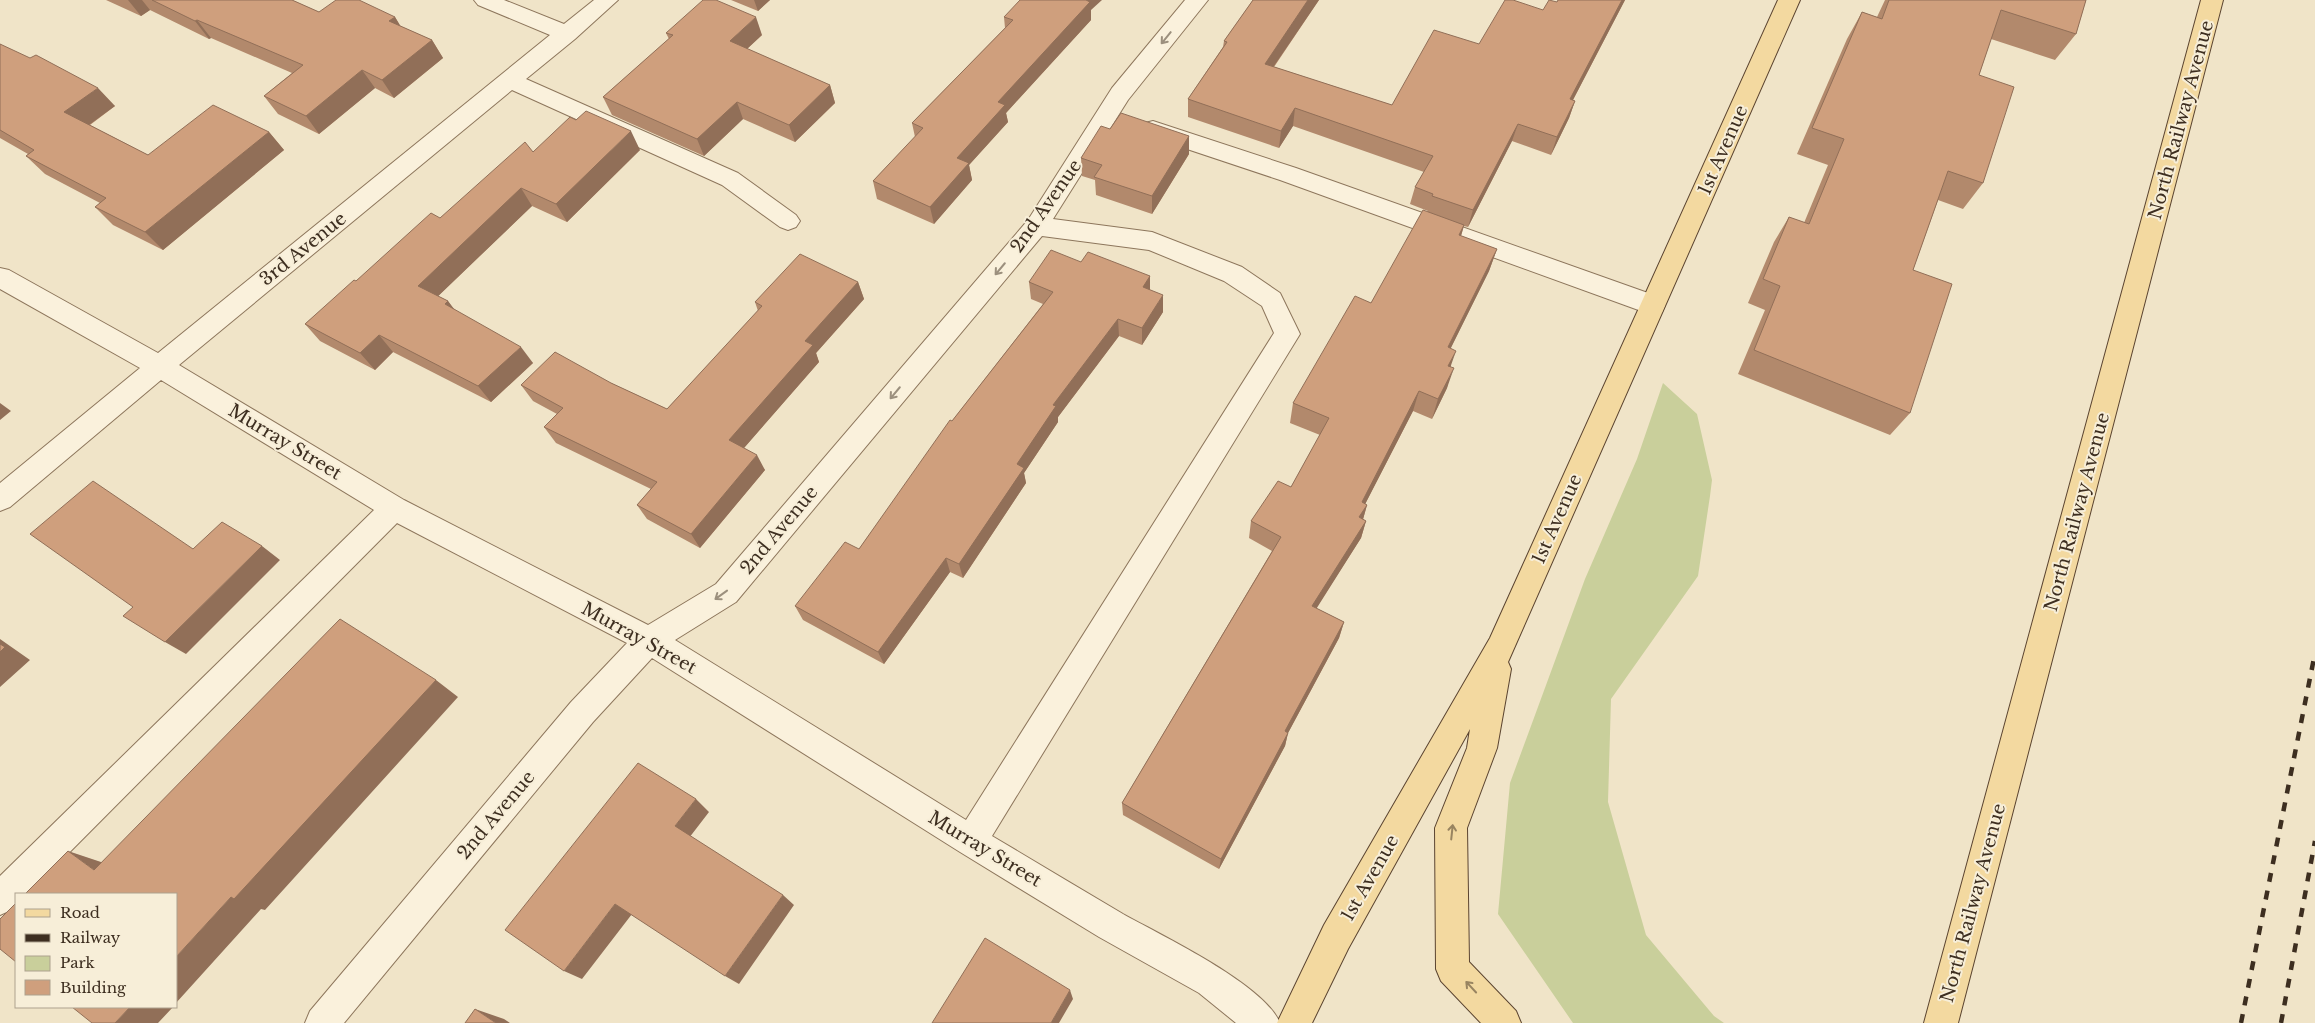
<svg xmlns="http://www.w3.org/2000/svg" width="2315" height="1023" viewBox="0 0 2315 1023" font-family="'Libre Baskerville',serif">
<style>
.green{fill:#c9cf9b}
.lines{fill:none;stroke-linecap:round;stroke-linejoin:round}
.minor-casing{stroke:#8d765c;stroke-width:2}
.major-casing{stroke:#5b4430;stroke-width:2}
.minor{fill:#faf1dc;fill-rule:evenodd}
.major{fill:#f3d9a0;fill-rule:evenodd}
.rail{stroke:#3d2e20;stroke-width:4.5;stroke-dasharray:9 9;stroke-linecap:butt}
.wall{fill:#b2896c}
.shaded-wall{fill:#916f58}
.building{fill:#cf9f7d;stroke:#916f58}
.oneway{stroke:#9c907e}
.oneway2{stroke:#988460}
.labels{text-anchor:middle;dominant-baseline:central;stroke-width:4;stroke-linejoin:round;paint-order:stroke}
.street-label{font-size:18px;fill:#3d2e20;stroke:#f7eed8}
</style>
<rect width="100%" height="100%" fill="#f0e4c8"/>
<path class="green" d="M1663 383 1697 414 1712 480 1710 496 1698 576 1611 699 1608 802 1646 935 1714 1016 1724 1023H1573L1498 914 1510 783 1585 579 1637 459Z"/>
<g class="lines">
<defs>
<path id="minor" d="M474 0H504L564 24 594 0H618L575 39 526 79 738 173 796 215 800 221 796 227 788 230 780 227 722 185 512 90 179 365 404 500 648 625 716 584 1028 220 1112 88 1185 0H1208L1128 100 1053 219 1152 232 1242 267 1280 293 1300 334 992 836C1036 862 1079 888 1123 914 1162 936 1264 984 1280 1023H1236L1199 993 1099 937 960 852 652 658 593 722 344 1023H305L310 1011 571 702 627 643 397 523 28 894H16V906L11 910 0 915V876L374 510 161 380 10 507 0 511V483L140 368 0 289V268L9 270 158 353 550 35 478 5ZM1042 236 1149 250 1224 281 1262 306 1274 333 966 820 675 640 736 602Z
M1153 121 1296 168 1662 298 1665 305 1662 312 1653 315 1644 312 1280 180 1145 135 1142 129 1145 123Z"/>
<path id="major" d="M1778 0H1800L1508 662 1511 669 1497 748 1467 828 1469 962 1516 1011 1521 1023H1481L1441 981 1436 969 1435 828 1467 748 1470 729 1348 949 1312 1023H1277L1324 925 1490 638Z
M2201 0H2223L1958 1023H1924Z"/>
</defs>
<use href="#minor" class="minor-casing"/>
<use href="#major" class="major-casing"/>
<use href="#minor" class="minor"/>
<use href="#major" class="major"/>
<path class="rail" d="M2241 1023 2315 653
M2281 1023 2315 841"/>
</g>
<path class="wall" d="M106 0H292L319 12 395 17 400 26 432 40 443 58 394 98 375 88 319 134 278 114 264 96 292 73 211 38 209 39 150 10 141 16Z
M731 0H770L758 11Z
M1253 0H1319L1274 67 1392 105 1479 44 1543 10 1557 2 1558 0H1625L1573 100 1575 101 1569 118 1551 155 1512 141 1468 227 1464 226 1461 236 1497 249 1489 271 1450 349 1451 367 1447 388 1432 419 1413 411 1365 504 1367 505 1363 519 1366 521 1361 538 1316 608 1344 622 1339 638 1288 733 1285 746 1219 869 1123 815 1122 803 1272 551 1249 538 1251 521 1291 487 1320 435 1290 423 1293 403 1371 303 1428 211 1410 204 1415 187 1424 172 1293 126 1279 148 1188 117V99L1223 47 1224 41Z
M1885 0H2086L2076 34 2055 60 1991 39 1979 75 1983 183 1963 209 1938 200 1913 270 1910 413 1890 435 1738 374 1765 310 1748 303 1774 242 1789 217 1804 223 1828 165 1797 154 1847 39 1862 12 1877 17Z
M1091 10V20L1006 113 1008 122 969 165 972 180 934 224 877 199 873 181 915 137 912 123 1005 28 1004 17Z
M666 33 762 35 747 49 830 85 835 103 795 142 743 119 704 156 612 115 603 97 669 39Z
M0 44 115 106 90 125 148 155 269 132 284 150 163 250 113 225 95 207 100 203 45 174 26 156 28 154 0 138Z
M1110 129 1189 136V154L1152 214 1096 195 1095 180 1082 176 1081 158Z
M640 150 567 222 532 206 438 296 448 301 453 309 533 363 491 402 393 352 375 370 320 341 305 324 356 281 440 218 533 152Z
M1081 262 1150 276V290L1163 312 1142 345 1119 336 1058 417V422L1024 473 1026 483 963 578 950 572 884 664 803 620 795 606 859 549 952 421 1043 304 1031 299 1029 282Z
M858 282 864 299 816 353 819 362 744 448 765 470 700 548 647 519 637 505 651 489 556 443 544 427 557 414 533 401 521 385 611 383 667 409 758 311 755 302Z"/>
<path class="shaded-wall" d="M128 0H142L150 10 141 16Z
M754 0H770L758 11Z
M1082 0H1102L1091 10V20L1006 113 1008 122 969 165 972 180 934 224 930 207 957 158 998 102Z
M1308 0H1319L1263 82 1265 64Z
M1622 0H1625L1564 117 1570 99Z
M395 17 406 35 389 21Z
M756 17 762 35 736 59 730 41Z
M197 20 211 38 209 39 195 21Z
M432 40 443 58 394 98 382 80Z
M362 70 375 88 319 134 306 116Z
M830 85 835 103 795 142 789 125Z
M98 88 115 106 82 130 64 112Z
M1575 101 1569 118 1551 155 1557 137Z
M737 102 743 119 704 156 697 139Z
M1295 108 1293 126 1279 148 1281 131Z
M1518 124 1512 141 1468 227 1473 210Z
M631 131 640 150 567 222 556 204Z
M269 132 284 150 163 250 145 232Z
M1189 136V154L1152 214V196Z
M521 188 532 206 431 303 418 286Z
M1464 225 1458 246 1459 235Z
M1497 249 1489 271 1441 368 1448 347Z
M1150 276V294L1143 287Z
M858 282 864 299 816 353 819 362 737 456 729 440 805 341Z
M1163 295V312L1142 345V328Z
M448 301 461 318 445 304Z
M1118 319 1119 336 1058 417V422L1024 473 1026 483 963 578 959 564 1017 464 1053 405Z
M379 335 393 352 375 370 360 353Z
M521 347 533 363 491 402 478 386Z
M1456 351 1449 371 1448 366Z
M1454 368 1447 388 1432 419 1438 399Z
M1419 391 1413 411 1357 520 1362 502Z
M0 403 11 411 0 420Z
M757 455 765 470 700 548 691 534Z
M1367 505 1362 523 1359 517Z
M1366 521 1361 538 1308 622 1312 606Z
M262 546 280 560 186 654 165 642Z
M946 558 950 572 884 664 878 652Z
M1344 622 1339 638 1288 733 1285 746 1219 869 1221 859 1285 731Z
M0 639 30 660 0 687Z
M436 680 458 697 265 910 261 909 176 1003V957L231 897Z
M696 799 709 812 689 838 675 826Z
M68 851 104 863 94 870Z
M783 895 794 905 739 984 725 976Z
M615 904 632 914 582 979 564 971Z
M1070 990 1073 999 1059 1023H1051Z
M130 1007H173L158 1023H115Z
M475 1009 504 1019 510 1023H496Z"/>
<path class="building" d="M152 0H292L319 12 336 0H359L395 17 389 21 432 40 382 80 362 70 306 116 264 96 303 65 197 20 195 21Z
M703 0H716L756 17 730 41 830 85 789 125 737 102 697 139 603 97 673 35 666 33Z
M1020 0H1086L1090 2 998 102 1005 105 957 158 969 163 930 207 873 181 923 128 912 123 1013 20 1004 17Z
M1253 0H1308L1265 64 1392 105 1434 30 1479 44 1505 0H1513L1543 10 1549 0 1557 2 1558 0H1622L1570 99 1575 101 1557 137 1518 124 1473 210 1432 196 1433 194 1415 187 1433 156 1295 108 1281 131 1188 99 1227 42 1224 41Z
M1889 0H2086L2076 34 2001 10 1979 75 2014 87 1983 183 1948 171 1913 270 1952 284 1910 413 1754 350 1780 286 1763 279 1789 217 1809 224 1844 139 1812 128 1862 12 1882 19Z
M0 44 30 58 36 55 98 88 64 112 148 155 213 105 269 132 145 232 95 207 106 198 26 156 34 150 0 130Z
M586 111 631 131 556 204 521 188 418 286 448 301 445 304 521 347 478 386 379 335 360 353 305 324 354 280 356 281 431 213 440 218 525 142 533 152 570 117 576 120Z
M1121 113 1189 136 1152 196 1094 177 1102 165 1081 158 1101 126 1110 129Z
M1423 210 1464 225 1459 235 1497 249 1448 347 1456 351 1448 366 1454 368 1438 399 1419 391 1362 502 1367 505 1359 517 1366 521 1312 606 1344 622 1285 731 1288 733 1221 859 1122 803 1281 537 1251 521 1278 481 1291 487 1329 418 1293 403 1355 296 1371 303Z
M1051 250 1081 262 1088 252 1150 276 1143 287 1163 295 1142 328 1118 319 1053 405 1056 406 1017 464 1024 468 959 564 946 558 878 652 795 606 845 542 859 549 950 420 952 421 1053 292 1029 282Z
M800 254 858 282 805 341 813 345 729 440 757 455 691 534 637 505 657 482 544 427 563 408 521 385 555 352 611 383 667 409 762 306 755 302Z
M93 481 193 549 222 522 262 546 165 642 123 616 133 607 30 534Z
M340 619 436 680 234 899 231 897 176 957V894H25L68 851 94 870Z
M0 644 5 647 0 652Z
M638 763 696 799 675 826 783 895 725 976 615 904 564 971 505 930Z
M16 903V962L0 949V919Z
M985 938 1070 990 1051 1023H932Z
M72 1007H130L115 1023H92Z
M475 1009 496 1023H465Z"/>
<defs><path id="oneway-shaft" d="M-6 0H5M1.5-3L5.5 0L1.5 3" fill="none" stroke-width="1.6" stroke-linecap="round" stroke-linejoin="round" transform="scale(1.25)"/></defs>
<g class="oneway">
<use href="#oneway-shaft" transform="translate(1166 38) rotate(129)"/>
<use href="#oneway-shaft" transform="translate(1000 269) rotate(130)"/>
<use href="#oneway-shaft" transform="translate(895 393) rotate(130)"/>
<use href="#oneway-shaft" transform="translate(721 595) rotate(144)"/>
</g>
<g class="oneway2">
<use href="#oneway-shaft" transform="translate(1452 832) rotate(-84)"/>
<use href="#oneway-shaft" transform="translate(1471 987) rotate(-133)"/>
</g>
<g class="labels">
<g class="street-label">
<text transform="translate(2181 120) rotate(-75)">North Railway Avenue</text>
<text transform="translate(1723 150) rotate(-66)">1st Avenue</text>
<text transform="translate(1046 206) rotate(-55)">2nd Avenue</text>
<text transform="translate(303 249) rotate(-39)">3rd Avenue</text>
<text transform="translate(285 442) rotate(31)">Murray Street</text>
<text transform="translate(2077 512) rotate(-75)">North Railway Avenue</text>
<text transform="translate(1557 519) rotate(-66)">1st Avenue</text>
<text transform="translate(779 530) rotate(-50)">2nd Avenue</text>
<text transform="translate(639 638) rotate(29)">Murray Street</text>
<text transform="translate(496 815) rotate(-50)">2nd Avenue</text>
<text transform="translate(985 849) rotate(31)">Murray Street</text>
<text transform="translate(1370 878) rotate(-60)">1st Avenue</text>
<text transform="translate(1973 903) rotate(-75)">North Railway Avenue</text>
</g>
</g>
<rect x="15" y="893" width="162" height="115" fill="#f7eed8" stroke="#ada18e"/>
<rect x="25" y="909" width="25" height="8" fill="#f3d9a0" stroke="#ada18e"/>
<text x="60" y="918" font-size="15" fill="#3d2e20">Road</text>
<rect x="25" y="934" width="25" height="8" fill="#3d2e20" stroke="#ada18e"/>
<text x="60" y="943" font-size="15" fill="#3d2e20">Railway</text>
<rect x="25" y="956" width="25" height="15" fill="#c9cf9b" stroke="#ada18e"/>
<text x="60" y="968" font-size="15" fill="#3d2e20">Park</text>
<rect x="25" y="980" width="25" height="15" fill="#cf9f7d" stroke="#ada18e"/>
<text x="60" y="993" font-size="15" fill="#3d2e20">Building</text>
</svg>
